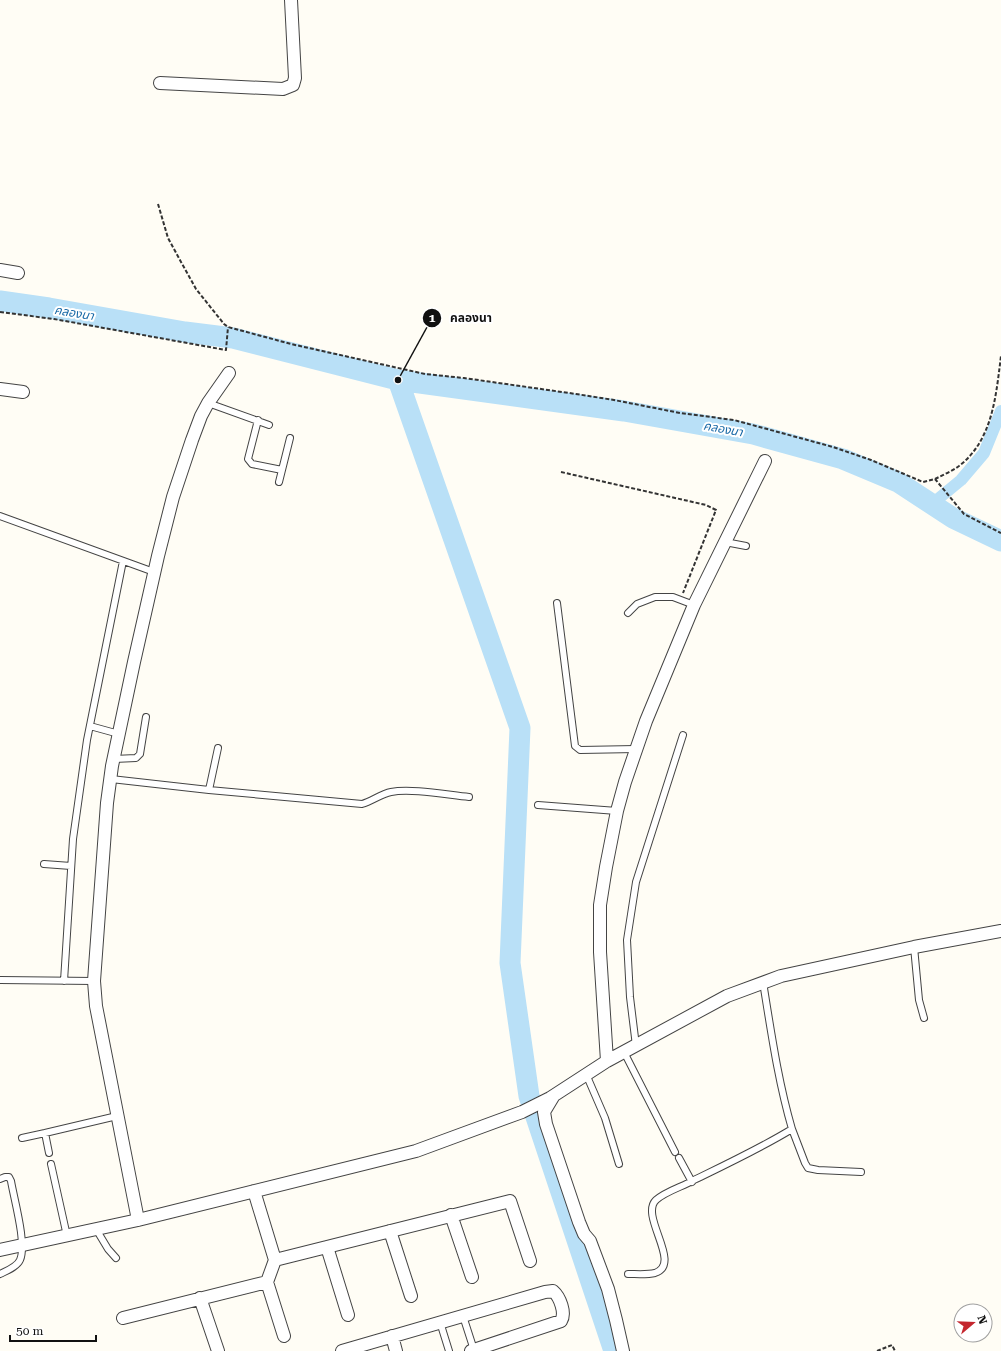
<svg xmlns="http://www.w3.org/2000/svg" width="1001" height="1351" viewBox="0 0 1001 1351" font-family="'Roboto Serif','Noto Sans Thai',serif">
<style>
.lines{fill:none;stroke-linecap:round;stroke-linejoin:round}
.canal{stroke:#b9e0f7;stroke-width:12}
.river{stroke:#b9e0f7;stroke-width:21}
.service-casing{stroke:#444;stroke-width:8}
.minor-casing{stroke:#444;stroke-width:14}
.path{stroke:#333;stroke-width:2;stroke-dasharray:4 2;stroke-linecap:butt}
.service{stroke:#fff;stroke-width:6}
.minor{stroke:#fff;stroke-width:12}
.labels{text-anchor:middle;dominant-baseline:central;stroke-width:4;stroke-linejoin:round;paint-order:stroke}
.water-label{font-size:12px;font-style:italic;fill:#1768a6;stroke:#fff}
.leader{fill:none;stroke:#111;stroke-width:1.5}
.callout-dot{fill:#111;stroke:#fff;stroke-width:1.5}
.mark-label{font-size:12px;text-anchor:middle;font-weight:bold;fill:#fff}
.callout-label{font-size:12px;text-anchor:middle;font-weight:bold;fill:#111;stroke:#fff;stroke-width:4;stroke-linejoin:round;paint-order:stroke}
</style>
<rect width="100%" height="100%" fill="#fffdf5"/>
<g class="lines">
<path class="canal" d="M932 504 961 480 984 453 1001 411"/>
<path class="river" d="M0 301 49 308 185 332 233 338 398 380 624 411 753 434 843 459 898 482 953 518 1001 541
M398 380 520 728 510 963 529 1096 614 1351"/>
<defs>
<path id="service" d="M208 403 269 425
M258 420 248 459 252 464 282 470 290 438
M279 482 282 470
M0 516 154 572
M725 542 746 546
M557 603 575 746 580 750 636 749
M628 613 637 604 655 597H673L694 605
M90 726 119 734
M114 759 136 758 140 754 146 717
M111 779 209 790 362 804C372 801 381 794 391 792 411 788 448 795 469 797
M209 790 218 748
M538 805 617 811
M44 864 71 866
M914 947 919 1000 924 1018
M0 980 94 981
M64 981 73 839 87 740 123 561
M636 1046 630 997 627 940 636 882 683 735
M624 1052 675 1152
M586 1074 605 1118 619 1164
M792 1129 805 1163 808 1168 818 1170 861 1172
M22 1138 45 1133
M49 1153 45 1133 117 1116
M679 1158 692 1182
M51 1164 67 1236
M0 1179 5 1177H9L11 1181C14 1199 27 1244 20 1260 17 1267 6 1271 0 1274
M96 1229 108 1249 116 1258
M628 1274C636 1274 647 1275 655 1273 683 1264 639 1216 656 1200 666 1191 682 1187 694 1180 727 1164 761 1148 792 1129 778 1081 771 1031 763 982
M463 1316 474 1350
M440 1322 449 1351"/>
<path id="minor" d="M160 83 283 89 293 85 295 78 291 0
M0 270 18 273
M0 389 23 392
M607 1061 600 952V905L606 867 617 811 625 782 646 721 694 605 765 461
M553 1097 544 1112 546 1124 579 1222 584 1234 590 1241 608 1289 616 1320 623 1351
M254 1191 275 1260 510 1201 530 1261
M451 1215 472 1277
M138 1220 96 1006 94 981 107 803 112 766 134 662 158 556 173 497 192 440 201 416 208 403 229 373
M390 1231 411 1296
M327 1247 348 1315
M0 1250 138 1220 416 1151 522 1112 550 1098 607 1061 727 996 781 976 914 947 1001 931
M267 1282 284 1336
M200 1298 218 1351
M123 1318 267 1282 275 1260
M392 1336 396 1351
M342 1351 545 1292 553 1291C560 1297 566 1313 561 1321L471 1351"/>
</defs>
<use href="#service" class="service-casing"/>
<use href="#minor" class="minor-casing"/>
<path class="path" d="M158 204 168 238 181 262 196 289 224 324 228 327 291 344 425 374 464 378 576 394 614 400 680 413 734 420 833 447 871 460 923 482 935 479 964 514 1001 533
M0 312 54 319 226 350 228 327
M561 472 706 505 716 510 683 593
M935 479C943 475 952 471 959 466 993 440 996 395 1001 356
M877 1351 892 1345 895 1351"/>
<use href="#service" class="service"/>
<use href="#minor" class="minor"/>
</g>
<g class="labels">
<g class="water-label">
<text transform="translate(74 313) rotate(9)">คลองนา</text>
<text transform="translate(723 429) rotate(10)">คลองนา</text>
</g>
</g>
<path class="leader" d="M398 380L432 318"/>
<g class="callout-dot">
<circle cx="398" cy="380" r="4"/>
<circle cx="432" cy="318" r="10"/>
</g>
<g class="mark-label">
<text x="432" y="322">1</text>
</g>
<g class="callout-label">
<text x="471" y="322">คลองนา</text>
</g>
<g transform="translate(973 1323) rotate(71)"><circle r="19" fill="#ffffff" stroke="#a0a0a0"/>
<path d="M0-3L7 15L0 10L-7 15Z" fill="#c4262e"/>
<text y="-6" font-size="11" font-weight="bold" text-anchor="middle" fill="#111111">N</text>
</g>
<path d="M10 1335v6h86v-6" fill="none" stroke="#111111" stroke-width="2"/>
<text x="16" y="1335" font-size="12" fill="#111111" stroke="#ffffff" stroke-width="3" paint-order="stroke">50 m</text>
</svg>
